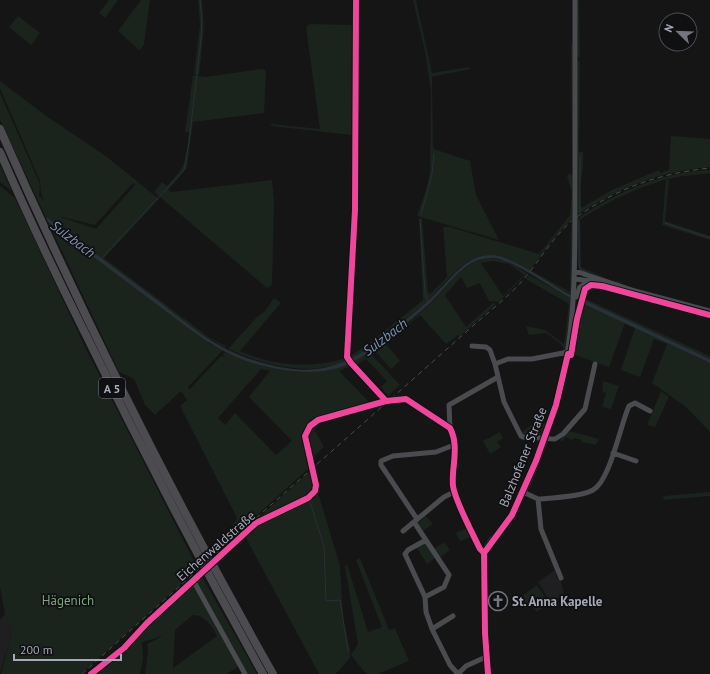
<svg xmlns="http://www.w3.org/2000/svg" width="710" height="674" viewBox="0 0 710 674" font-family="'PT Sans',sans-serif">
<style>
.built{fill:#1f1f22}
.green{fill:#1b231d;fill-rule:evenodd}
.water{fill:#283038}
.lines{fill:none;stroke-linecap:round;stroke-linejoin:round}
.stream{stroke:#283038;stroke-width:1}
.minor{stroke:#494b4f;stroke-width:5}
.highway{stroke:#4c4c50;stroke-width:8}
.rail{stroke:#494b4e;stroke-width:1;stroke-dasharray:5 4;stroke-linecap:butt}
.cycleway-casing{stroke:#100f12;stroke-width:8}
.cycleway{stroke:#ed469a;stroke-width:6}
.labels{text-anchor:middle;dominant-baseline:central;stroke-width:3.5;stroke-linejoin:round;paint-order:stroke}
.shield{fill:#100f12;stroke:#787c86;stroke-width:1}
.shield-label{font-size:12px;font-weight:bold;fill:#a5aab8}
.street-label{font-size:13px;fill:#a5aab8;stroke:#100f12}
.park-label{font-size:13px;fill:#7ba480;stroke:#100f12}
.poi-label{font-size:13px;font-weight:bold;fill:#a5aab8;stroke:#100f12;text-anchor:start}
.water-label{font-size:14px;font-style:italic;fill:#7a96b5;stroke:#100f12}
</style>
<rect width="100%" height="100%" fill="#151516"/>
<path class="built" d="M555 570 557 579 560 578 564 593 551 603 538 582Z
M5 614 12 632 0 674V620Z"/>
<path class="green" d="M109 0H118L105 18 99 13Z
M141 0H150L144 44 142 48 139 50 118 31Z
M198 0H202L204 28 199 75 194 74 200 25Z
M413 0H416L432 73 470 67V69L432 77 433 147 434 149 470 161 476 195 499 240 417 216 427 187 430 172 431 92 426 56Z
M577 0H579L580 58 577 56Z
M18 16 40 33 31 45 9 27Z
M310 24 354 25 352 135 271 126V124L320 129 306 27Z
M571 44 573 45 572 164Z
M580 60 579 152H583V169L580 186 581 208 612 190 659 170 660 173 669 170 671 136 710 139V167C661 171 618 188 578 215L577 62Z
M262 69 265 70 266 73 264 113 193 122 187 168 168 190 171 192 272 180 274 200 272 285 267 288 154 192 162 182 167 186C187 165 186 160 189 132H185L193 75 205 77Z
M0 81 45 115 107 157 159 199 104 258 210 338 226 346 225 348 200 333 210 344 223 350 188 387 190 389 221 356 225 357 223 354 225 352C265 369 308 379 349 364L351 366 339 371 371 404C353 408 307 413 304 435 302 445 307 458 309 468L233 537 230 530 237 518 180 406 187 400 181 391 155 415 145 405 134 379 119 372 0 120V93L40 184 39 195 44 201 41 193 40 181 0 88ZM133 183 135 185 96 229 58 216 95 225ZM261 369 270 371 249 397 292 441 276 455 235 413 225 425 218 418Z
M0 165 12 191 0 182Z
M710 170V173C698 175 685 175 673 178 643 184 605 203 580 220L581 267 610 280 621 282 622 284 579 270 578 218C618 191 662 172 710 170Z
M569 173 573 176V218L555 237 529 271C515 262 501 253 484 256 459 260 443 287 426 303 404 324 377 346 350 360V356L367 345 423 300 419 219H422L428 292 430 294 447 277 443 227H450L539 254 570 215 572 192 567 176Z
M666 180H669L665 221 710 236V240L662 225Z
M0 186 15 198 85 347 198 569 81 674H1L12 632 5 614 0 587Z
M574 222 572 292 571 295 531 273 532 271 570 292 571 225Z
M488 258 506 260 527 273 499 302 489 301 480 283 467 288 461 277 445 295 466 327 493 303 496 304 459 337 458 335 446 344 420 315 386 344 400 361 391 369 376 352 372 355 400 385 388 396 381 387 387 381 366 359 355 366 352 362C379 348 405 327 428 306 447 288 461 262 488 258ZM492 261 510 264 524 275 503 296 481 263Z
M529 275 571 298 570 321 566 350H564L561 344 546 333 529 335 526 326 545 330 564 344 569 304 526 279Z
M592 285 587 290 586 299 710 356V359L583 300 585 290Z
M274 298 281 303 240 351C273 366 311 369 346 358L348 361C308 377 266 366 228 349L256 318 265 311Z
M582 304 625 323 609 367 572 354 578 319Z
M635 328 710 363V432L686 407 652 383 667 344 654 339 640 377 621 370Z
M603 381 619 386 611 409 602 407 606 393 602 392Z
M661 391 669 397 655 427 647 425Z
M550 419 544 436 522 435 521 433 535 422 538 427Z
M313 427 324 447 311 459 308 435Z
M569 431 599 439 596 445 582 442V440L575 438 571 440 566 437 562 442 560 440Z
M500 432 503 438 497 442 501 447 490 454 483 441Z
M310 471 314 489 306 498 254 522Z
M710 492V496L664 500 663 496Z
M316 494 319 496 340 566 343 618 350 649V658L336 674H319L245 536 262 520Z
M426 516 433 524 423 531 418 523Z
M469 527 472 537 460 541 456 533Z
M444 542 450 550 441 557 434 549Z
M425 543 436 557 427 564 417 548Z
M360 558 389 630 395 628 409 661 378 674H366L351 655 358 644 345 566 347 564 368 632 382 627 356 560Z
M201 575 257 674H247L239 666 227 674H145L148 651 147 644 163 636 142 642 143 659 140 674H93L143 630 183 590 196 582ZM193 615C205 615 212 626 217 636L173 668 175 630Z
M537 585 549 603 537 612 532 605 541 598 525 609 518 599Z"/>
<path class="water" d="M46 217C82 243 117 270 153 297 183 320 213 347 250 359 313 380 343 370 393 330 409 317 425 305 438 291 453 276 467 255 491 255 512 255 549 284 571 295V298C550 288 514 260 494 258 469 256 453 279 437 296 424 310 408 322 393 334 379 345 365 356 349 364 318 378 280 371 249 362 213 350 185 325 155 303 119 276 84 250 48 222Z
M580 298 710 359V363L579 302Z"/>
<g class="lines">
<path class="stream" d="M580 155V212
M421 215 432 174 434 154
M420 219 425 292 428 303
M579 221V267L581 270 588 273
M665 223 710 238
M101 259 184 170 189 142 201 39 202 20 200 0
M310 502 324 546 326 601 340 600 348 651"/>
<path class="minor" d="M575 271 635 291 710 311
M575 279 599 282
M576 297 580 287 589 281
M472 346 486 347 490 350 495 364 504 402 521 436 523 437 555 439 563 434 585 409 595 364
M495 364 508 359H532L568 352
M450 428 449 405 498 377
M613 453 636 461
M523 492 538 499 541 529 561 578
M538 499C552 498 581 497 593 490 610 481 620 426 629 406L635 403 650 411
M417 519 381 465V461L393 456 436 452 454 445
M414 522 449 575 444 587 425 597
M403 531 444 497 454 492
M426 540 408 550 405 554 425 597 426 612 432 629 450 665 458 674
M193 580 245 674
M432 629 453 616
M91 674 124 648 147 623 256 523 308 498 315 491 316 485 305 436 310 426 318 420 386 401 406 399 450 428C460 447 451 468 453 486 455 501 473 534 480 549L484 553
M458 674 466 666 486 657
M488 674 483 555C487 540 503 530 511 516 531 482 546 442 556 404 576 336 575 267 575 197 575 131 575 66 575 0"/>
<path class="highway" d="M0 129C82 315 173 497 273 674
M0 152C26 212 54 271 83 329 140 446 200 561 263 674"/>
<path class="rail" d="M82 674C212 556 344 441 475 324 491 310 509 296 523 280 541 259 555 233 577 217 617 188 661 173 710 168"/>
<defs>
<path id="cycleway" d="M356 0 355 210 347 357 351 363 386 401
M91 674 124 648 147 623 256 523 308 498 315 491 316 485 305 436 310 426 318 420 386 401 406 399 450 428C460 447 451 468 453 486 455 501 473 534 480 549L484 553
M488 674 485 633 484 553 512 515 536 461 556 405 568 354 571 355 577 319 585 289 591 285 602 286 710 315"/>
</defs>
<use href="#cycleway" class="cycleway-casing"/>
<use href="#cycleway" class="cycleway"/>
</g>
<defs>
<symbol id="church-ring" viewBox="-11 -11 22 22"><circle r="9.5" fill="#100f12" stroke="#73767f" stroke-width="1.5"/><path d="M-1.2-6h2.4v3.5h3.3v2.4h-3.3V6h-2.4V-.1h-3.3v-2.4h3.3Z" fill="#73767f"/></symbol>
</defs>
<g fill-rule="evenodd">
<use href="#church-ring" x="487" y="590" width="22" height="22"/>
</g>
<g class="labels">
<rect class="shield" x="99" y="378" width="26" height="20" rx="3"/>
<g class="shield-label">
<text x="112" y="388">A 5</text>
</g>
<g class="street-label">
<text transform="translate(523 457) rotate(-68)">Balzhofener Straße</text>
<text transform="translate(216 546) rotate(-41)">Eichenwaldstraße</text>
</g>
<g class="park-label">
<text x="68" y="600">Hägenich</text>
</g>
<g class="poi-label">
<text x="512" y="601">St. Anna Kapelle</text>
</g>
<g class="water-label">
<text transform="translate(73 239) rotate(37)">Sulzbach</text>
<text transform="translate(385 337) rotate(-37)">Sulzbach</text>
</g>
</g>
<g transform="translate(678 32) rotate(293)"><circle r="19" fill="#100f12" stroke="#4c4d54"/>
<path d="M0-3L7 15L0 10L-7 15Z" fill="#73767f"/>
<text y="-6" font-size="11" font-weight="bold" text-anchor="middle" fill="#a5aab8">N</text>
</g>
<path d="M14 654v6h107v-6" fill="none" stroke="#a5aab8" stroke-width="2"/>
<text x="20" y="654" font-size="12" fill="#a5aab8" stroke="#100f12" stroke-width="3" paint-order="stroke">200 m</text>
</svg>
